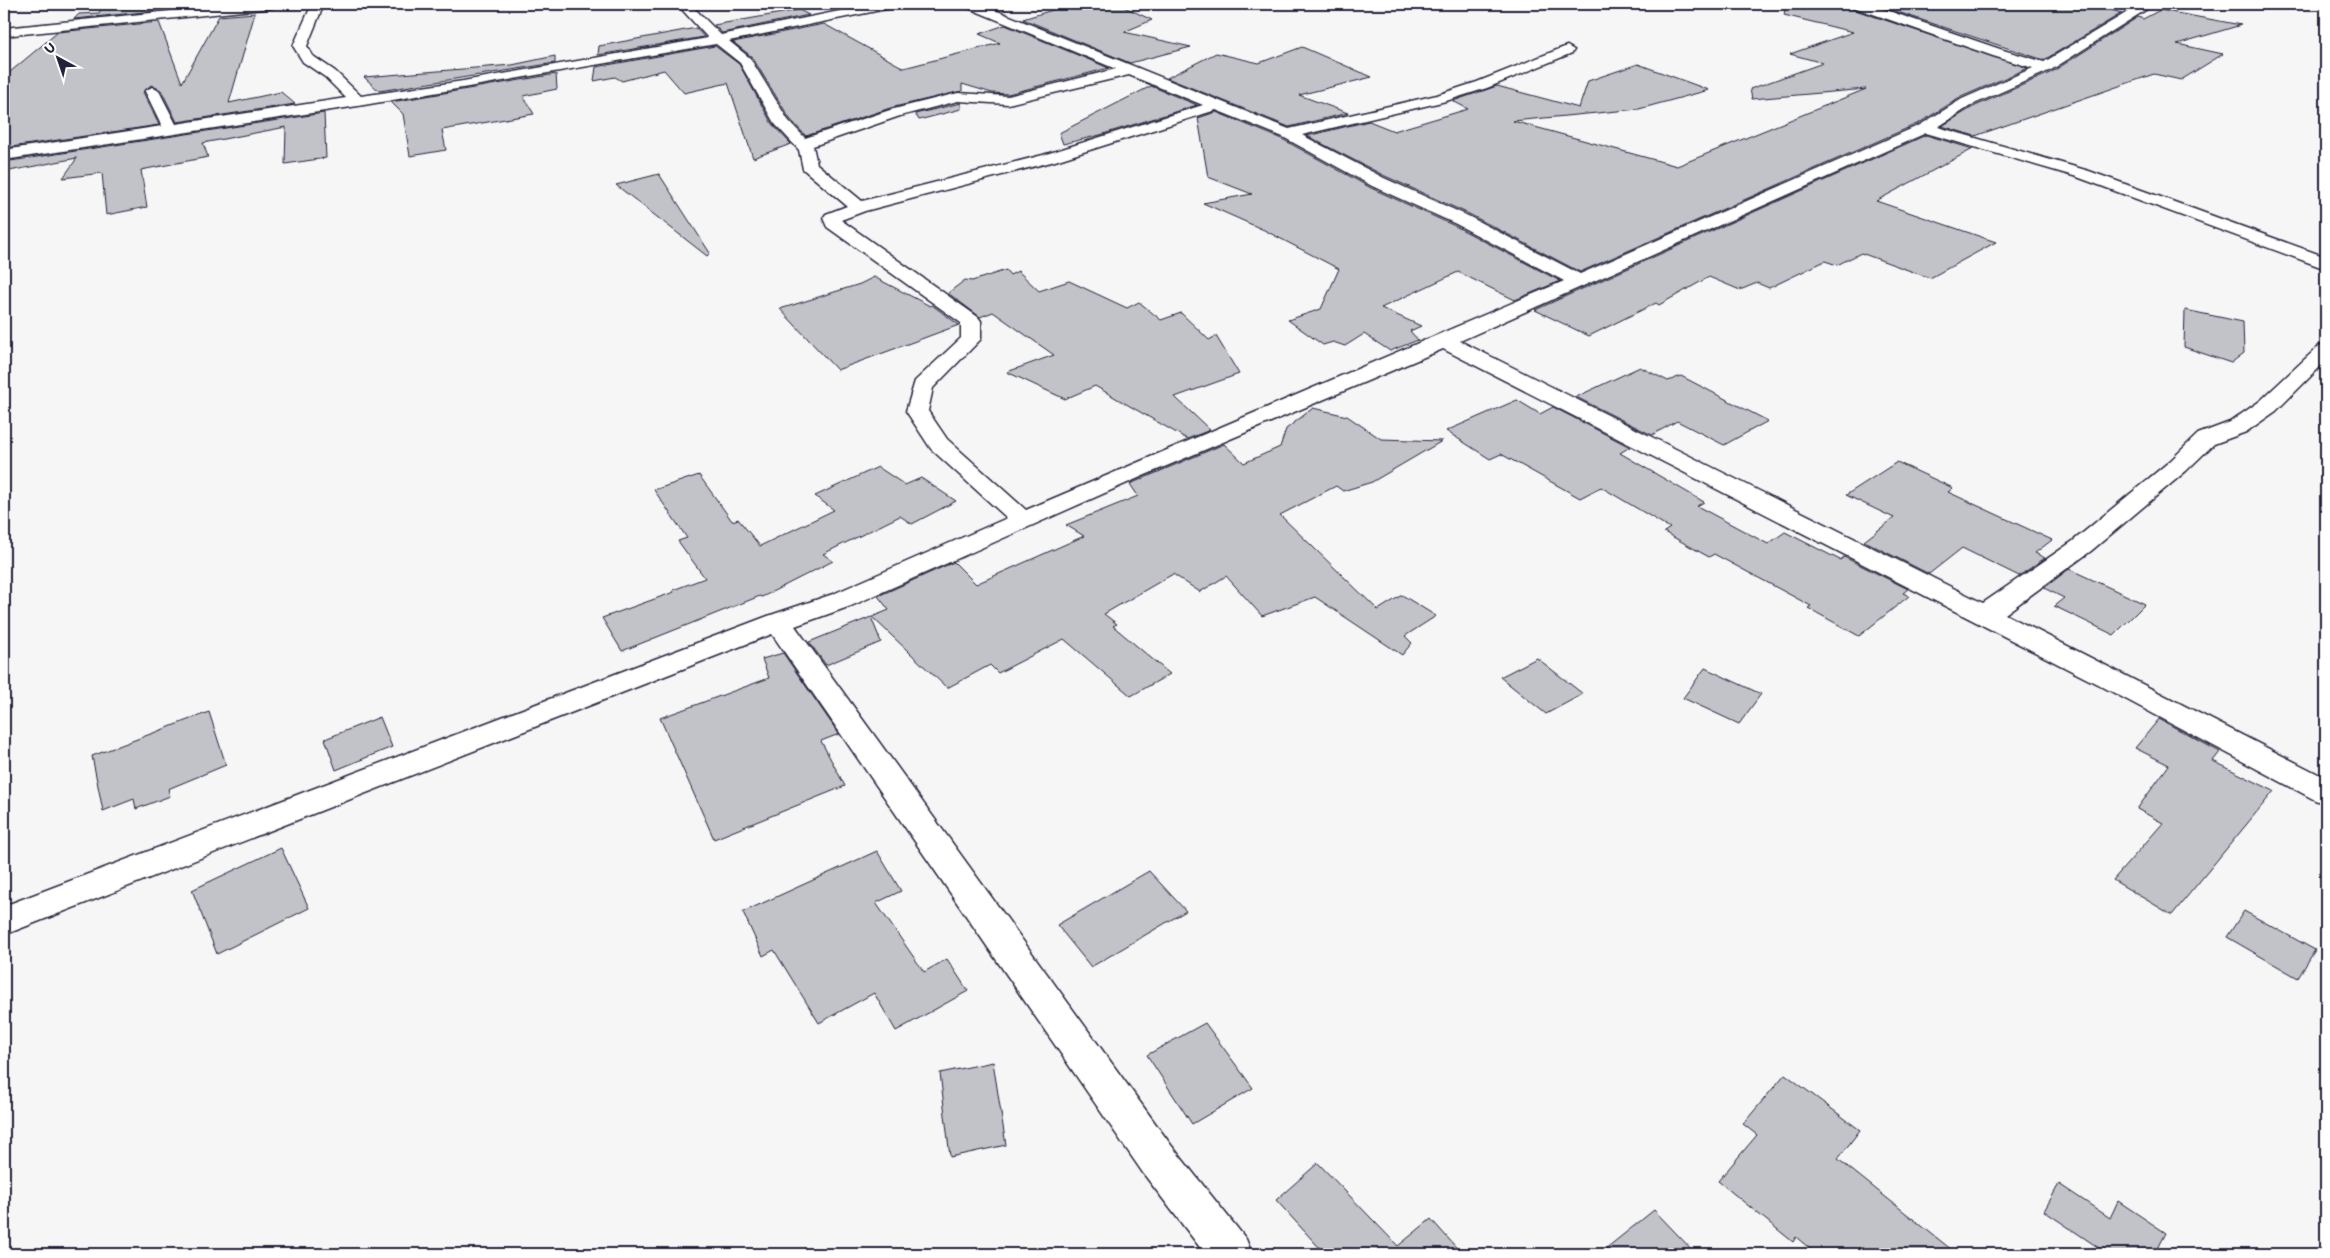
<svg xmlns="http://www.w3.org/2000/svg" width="2330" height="1258" viewBox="0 0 2330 1258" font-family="Itim,sans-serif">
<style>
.building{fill:#c2c2c9;stroke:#22223b}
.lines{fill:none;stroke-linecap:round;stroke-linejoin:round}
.street-casing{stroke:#22223b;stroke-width:3}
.street{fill:#fff;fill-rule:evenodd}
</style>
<rect width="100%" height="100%" fill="#f6f6f7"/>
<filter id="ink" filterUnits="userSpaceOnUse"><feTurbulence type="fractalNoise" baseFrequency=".02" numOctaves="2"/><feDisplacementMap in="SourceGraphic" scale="10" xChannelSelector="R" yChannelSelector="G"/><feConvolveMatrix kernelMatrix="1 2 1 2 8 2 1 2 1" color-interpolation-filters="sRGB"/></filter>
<g filter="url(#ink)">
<path class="building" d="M152 4 154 11 74 19 79 14 99 13 101 9Z
M1072 4H1118L1152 20 1124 32 1191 47 1130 63 1023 19Z
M1786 4H1849L1852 9 2028 68 1961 97 1919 123 1580 272 1469 214 1385 176 1307 136 1369 121 1394 131 1468 109 1453 101 1497 86 1579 108 1588 81 1638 64 1709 90 1639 109 1513 121 1677 166 1866 89 1752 99 1750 89 1823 63 1790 54 1853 32 1784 15Z
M1873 4H2089L2122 13 2044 60Z
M799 10 809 15 722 33 714 25Z
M2160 10 2241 25 2177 44 2223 54 2181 80 2154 74 1975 136 1942 126 1973 107 2052 72 2138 17 2143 19Z
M255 13 229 103 281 92 295 104 177 122 161 90 151 85 143 92 159 125 4 148V77L58 32 159 22 182 83 219 16Z
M824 24 904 68 1000 43 979 34 1005 25 1109 68 1008 94 992 93 962 84V91L890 108 806 136 790 119 752 57 733 42Z
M696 28 704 37 598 55 599 46Z
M715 46 739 64 772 124 791 144 753 158 728 83 684 93 664 70 622 81 615 77 594 81 596 67Z
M1302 47 1372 77 1299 95 1348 113 1289 127 1167 78 1216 53 1259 63Z
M555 56V63L379 91 364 77 512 65Z
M556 74 557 89 523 96 534 114 442 130 446 150 410 156 403 114 391 102Z
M1151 86 1197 105 1100 135 1063 144 1059 133Z
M961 103V109L919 120 915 114Z
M1216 112 1282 139 1371 188 1455 226 1560 281 1515 300 1458 272 1381 308 1421 326 1410 331 1418 340 1390 351 1364 334 1345 346 1333 342 1323 345 1288 320 1321 309 1339 269 1264 230 1203 203 1252 194 1208 177 1198 118Z
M324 113 326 158 285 164 286 127 203 143 208 157 141 170 147 207 106 215 102 173 63 178 77 158 4 172V162Z
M1926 135 1973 149 1876 201 1996 242 1930 278 1861 253 1837 265 1825 261 1769 288 1757 283 1740 290 1709 277 1659 305 1656 303 1589 336 1535 310Z
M659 174 710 253 707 256 616 185Z
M1006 270 1010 275 1018 271 1039 291 1069 281 1127 308 1139 302 1161 320 1181 313 1209 340 1216 336 1239 374 1175 397 1210 430 1187 439 1095 386 1065 399 1007 372 1054 355 993 312 980 317 948 293 965 280 972 281Z
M874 277 930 306 932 305 959 325 837 370 780 309 860 284Z
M2185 310 2243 322 2244 353 2231 363 2184 347Z
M1640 367 1668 381 1681 376 1768 421 1724 445 1677 421 1652 435 1576 397Z
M1517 400 1540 414 1553 407 1630 447 1620 453 1704 502 1697 506 1768 544 1785 532 1840 560 1844 557 1908 589 1903 593 1909 596 1859 636 1808 608 1811 606 1714 554 1709 557 1664 532 1670 528 1601 487 1580 498 1501 454 1490 459 1446 431Z
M1313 408 1347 416 1381 439 1442 441 1372 482 1343 491 1336 486 1280 515 1378 610 1402 595 1436 616 1405 636 1412 643 1402 655 1315 597 1262 616 1226 576 1200 592 1173 574 1104 614 1117 624 1113 626 1170 674 1131 696 1064 639 998 673 990 665 947 688 872 617 889 610 878 596 954 562 976 584 1084 536 1066 525 1138 496 1130 484 1224 444 1244 463 1280 447 1286 429Z
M1897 462 1953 488 1948 492 2052 540 2035 553 2045 558 2019 576 1962 548 1929 574 1864 541 1894 518 1846 495Z
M878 467 905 485 921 478 956 501 912 524 900 516 823 554 833 561 762 597 760 596 622 651 602 618 674 592 673 590 705 578 678 541 687 538 654 490 699 475 732 521 738 519 760 546 834 510 815 496Z
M2069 569 2145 604 2114 635 2054 606 2064 598 2044 588Z
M871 617 881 642 826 665 809 642Z
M783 653 839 734 821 741 845 786 714 839 660 718 769 678 762 659Z
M1537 658 1583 694 1546 714 1500 677Z
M1705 668 1761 694 1739 724 1683 698Z
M209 712 226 765 168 789 170 796 136 809 134 799 103 811 92 756Z
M380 717 392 747 336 770 325 739Z
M2159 719 2220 752 2213 761 2274 791 2172 915 2113 880 2163 823 2137 809 2169 765 2135 748Z
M281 848 309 908 217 954 192 890Z
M877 851 901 891 876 903 924 972 947 959 968 991 896 1031 874 993 819 1023 774 950 763 956 743 912Z
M1149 871 1186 911 1091 967 1057 925Z
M2244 911 2315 950 2298 978 2227 937Z
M1205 1023 1253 1088 1192 1124 1147 1055Z
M993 1062 1006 1145 950 1157 940 1073Z
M1785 1074 1860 1130 1838 1159 1957 1254H1816L1796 1237 1793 1242 1718 1181 1757 1135 1743 1124Z
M1318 1163 1398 1246 1431 1219 1462 1254H1325L1276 1200Z
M2059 1184 2110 1218 2118 1201 2166 1233 2155 1254H2108L2044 1211Z
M1654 1210 1696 1254H1599Z"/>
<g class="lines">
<defs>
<path id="street" d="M239 4H278L272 8 4 36V28Z
M312 4H324L307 46 313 56 335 71 361 96 463 81 708 38 677 4H690L721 35 874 4H897L891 8 729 41 750 58 788 120 805 138 890 110 958 93 1008 96 1116 69 966 7 964 4H980L1289 129 1437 95 1477 82 1567 46 1574 50 1572 53 1487 88 1446 101 1302 135 1384 178 1468 216 1580 274 1920 125 1962 99 2033 68 1993 56 1853 7 1851 4H1868L2003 50 2044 62 2141 4H2155L2051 70 1972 105 1938 127 2089 171 2326 257V269L2077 177 1926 133 1460 341 1983 603 2073 541 2170 461 2198 434 2230 422 2260 401 2319 346 2326 344V361L2276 411 2246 432 2214 444 2186 471 2091 551 2005 614 2326 778V804L2315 800 2103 687 1443 349 1143 476 851 606 795 626 1171 1145 1246 1239 1252 1254H1205L1143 1173 772 634 4 935V906L768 616 833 594 1007 518 931 449 906 411 915 381 961 338V323L827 227 823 218 826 214 847 206 803 169 799 150 774 123 740 63 716 44 358 106 4 160V150L162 126 145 91 152 87 159 91 176 124 346 98 325 77 303 62 293 46ZM1129 75 1203 105 1043 155 862 201 817 164 813 146 900 116 958 101 1008 104ZM1216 110 1283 137 1372 186 1456 224 1564 281 1026 510 947 439 928 411 933 388 981 339V321L978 317 841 220 865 211 1055 161Z"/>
</defs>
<use href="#street" class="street-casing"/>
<use href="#street" class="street"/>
</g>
</g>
<rect width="2330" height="1258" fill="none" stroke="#fff" stroke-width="20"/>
<rect x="10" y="10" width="2310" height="1238" fill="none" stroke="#22223b" stroke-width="2" filter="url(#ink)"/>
<g transform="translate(58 58) rotate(320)" stroke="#ffffff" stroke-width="4" paint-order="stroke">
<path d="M0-4L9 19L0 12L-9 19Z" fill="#22223b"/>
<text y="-8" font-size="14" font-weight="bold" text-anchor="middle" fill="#22223b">U</text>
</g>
</svg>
